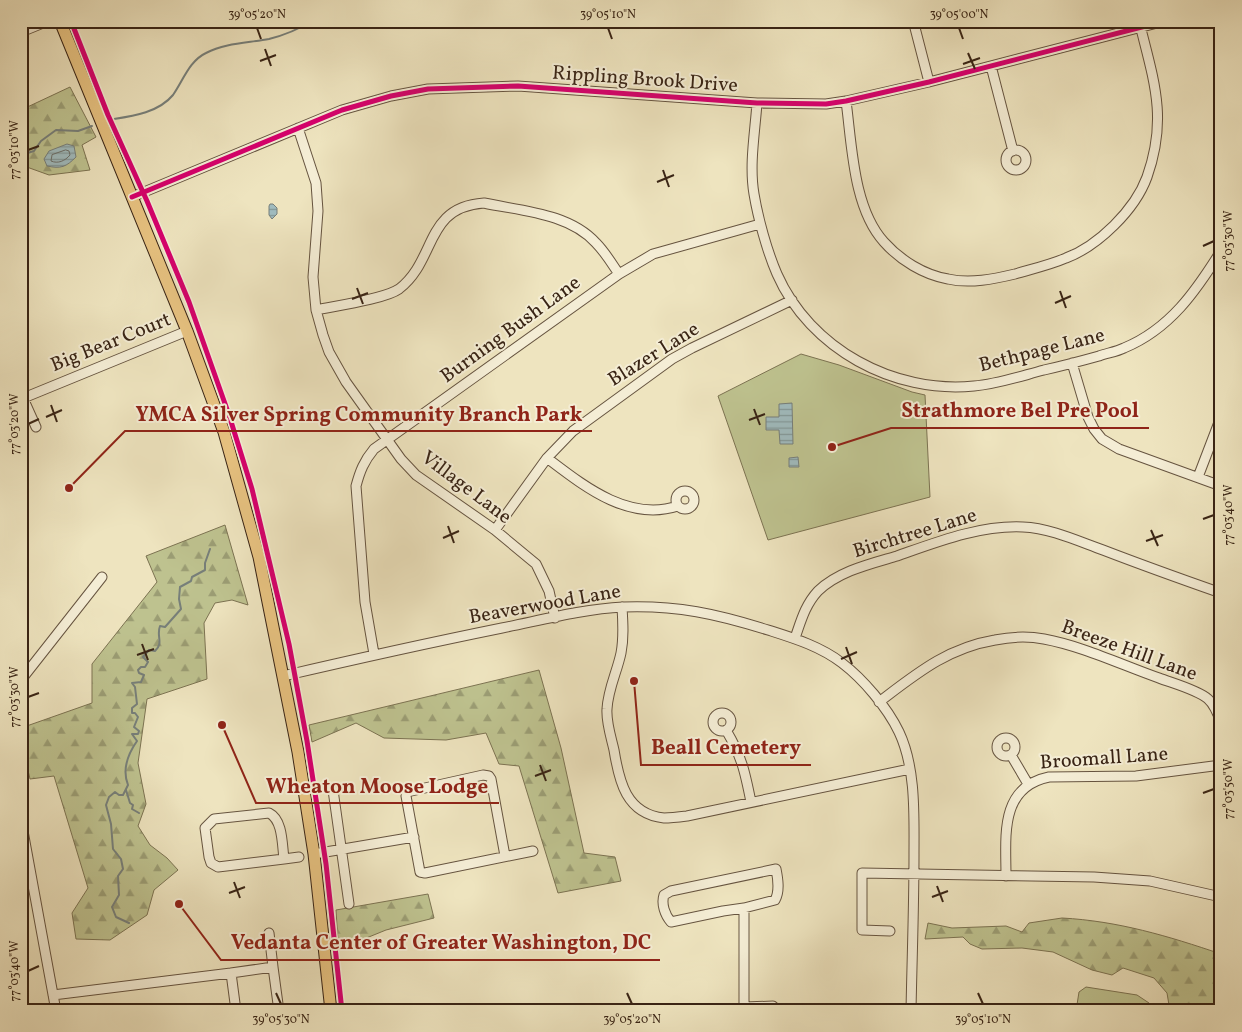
<svg xmlns="http://www.w3.org/2000/svg" width="1242" height="1032" viewBox="0 0 1242 1032" font-family="Vollkorn,serif">
<style>
.green{fill:#bec28f;stroke:#7c7352}
.forest{fill:url(#forest-firs);stroke:#7c7352}
.water{fill:url(#water-rules);stroke:#777f7a}
.lines{fill:none;stroke-linecap:round;stroke-linejoin:round}
.shore{stroke:#6c706a;stroke-width:1}
.stream{stroke:#777f7a;stroke-width:2}
.minor-casing{stroke:#665440;stroke-width:11}
.major-casing{stroke:#392415;stroke-width:13}
.minor{stroke:#f4edd5;stroke-width:9}
.major{stroke:#e7c280;stroke-width:11}
.cycleway-casing{stroke:#f4edd5;stroke-width:8}
.cycleway{stroke:#d6006c;stroke-width:5}
.ticks{fill:none;stroke:#392415;stroke-width:2}
.labels{text-anchor:middle;dominant-baseline:central;stroke-width:4;stroke-linejoin:round;paint-order:stroke}
.street-label{font-size:20px;fill:#392415;stroke:#f4edd5}
.leader{fill:none;stroke:#8f2418;stroke-width:2}
.callout-dot{fill:#8f2418;stroke:#f4edd5;stroke-width:2}
.callout-label{font-size:21px;text-anchor:middle;font-weight:bold;fill:#8f2418;stroke:#f4edd5;stroke-width:4;stroke-linejoin:round;paint-order:stroke}
.neatline{fill:none;stroke:#392415;stroke-width:2}
.ticks-label{font-size:12px;text-anchor:middle;fill:#392415}
</style>
<defs>
<pattern id="forest-firs" width="22" height="20" patternUnits="userSpaceOnUse" patternTransform="scale(1.25)"><rect width="22" height="20" fill="#bec28f"/><path d="M5 1l3.5 6h-7zM16 11l3.5 6h-7z" fill="#9b9d74"/></pattern>
<pattern id="water-rules" width="6" height="5" patternUnits="userSpaceOnUse" patternTransform="scale(1.25)"><rect width="6" height="5" fill="#a0bbbe"/><path d="M0 2.5h6" fill="none" stroke="#839899"/></pattern>
</defs>
<rect width="100%" height="100%" fill="#eee4bf"/>
<filter id="stains"><feTurbulence type="fractalNoise" baseFrequency=".004" numOctaves="4"/><feColorMatrix values="0 0 0 0 .2 0 0 0 0 .09 0 0 0 0 .02 0 0 0 .5 -.17"/></filter>
<radialGradient id="worn" r=".72"><stop offset=".6" stop-color="#630" stop-opacity="0"/><stop offset="1" stop-color="#630" stop-opacity=".3"/></radialGradient>
<path class="green" d="M801 354 839 365 912 392 925 395 930 497 768 540 718 396Z
M1086 987 1137 995 1149 1003V1011H1076L1079 992Z"/>
<path class="forest" d="M70 87 96 137 82 145 90 170 49 175 24 166 21 167V110Z
M225 525 248 605 232 600 215 603 204 623 207 679 147 699 138 763 146 804 138 826 150 845 167 858 178 870 154 890 147 915 110 940 76 939 72 913 88 888 54 776 30 779 21 740V728L92 703V664L157 582 146 556Z
M539 670 561 748 584 853 615 857 621 881 558 893 519 766 499 764 486 733 446 740 384 738 356 723 312 742 309 725Z
M428 894 434 918 386 930 359 941 338 942 336 910Z
M1062 918C1118 921 1168 936 1221 954V1011H1170L1167 993 1154 978 1123 968 1112 975 1092 970 1053 952 1022 948 982 949 970 944 963 937 925 939 928 923 952 928 1006 926 1022 932 1029 923Z"/>
<path class="water" d="M67 144 74 146 76 157C66 167 61 169 47 166L44 159 49 151Z
M270 204H273L277 208V214L272 219 269 215V206Z
M792 403 793 444H780L779 430H766V417H779V404Z
M798 457 799 467H789V458Z"/>
<g class="lines">
<path class="shore" d="M66 150 69 151 70 155C65 161 58 164 51 161L52 155Z"/>
<path class="stream" d="M114 119C134 116 159 112 173 95 183 81 189 61 206 53 225 43 248 43 269 39 285 35 299 29 312 21
M21 155 34 151 41 141 56 130 78 131 92 126
M126 790 130 803 133 805 132 809 139 813
M129 923 116 917 112 907 119 895 118 876 123 869 121 859 113 849 111 824 106 805 109 797 115 792 119 795H123L128 785C122 770 128 754 137 741L132 734H138L139 731 134 727 138 717 135 713H132V708L137 704 135 687 132 683 141 682 144 675 139 673 138 670 141 667H145L148 662 143 657 149 650 155 651C164 643 156 636 160 626L165 627 181 609 179 599 180 587 191 581 192 577 205 570V563L210 549"/>
<defs>
<path id="minor" d="M914 24 929 82
M21 32 48 21
M991 66 1013 151
M846 101C852 145 853 208 884 242 900 260 924 275 948 279 970 284 994 279 1015 274 1032 269 1050 265 1066 258 1098 246 1135 210 1147 177 1167 121 1155 84 1141 29
M757 103C755 132 749 165 754 194 758 218 767 251 777 274 810 349 894 394 974 386 998 384 1021 376 1044 370 1062 366 1081 361 1099 356 1107 353 1116 352 1124 348 1170 329 1196 291 1221 251
M298 128 316 183 318 211 313 277 316 310 323 335 329 352 346 382 401 459 416 475 495 530 536 564 549 591 555 618
M1006 160a10 10 0 1 1 20 0a10 10 0 1 1-20 0Z
M132 197 342 110 391 96 428 89 518 86 757 103 826 104 846 101 929 82 1165 21
M316 310C335 306 385 299 399 289 437 260 424 207 484 203 521 211 569 213 596 243 605 252 612 264 619 274
M1072 363 1088 417 1094 429 1102 439 1119 449 1221 486
M23 398 36 427
M21 399 187 331
M547 458C584 486 628 522 678 506
M1198 477 1221 417
M676 500a9 9 0 1 1 18 0a9 9 0 1 1-18 0Z
M495 530 547 458 573 431 672 359 692 348 792 300
M622 607C623 623 624 638 621 653 617 672 608 689 607 709 606 722 611 737 614 750 619 781 626 814 664 818 671 818 679 817 687 816L910 769
M795 638C801 621 805 605 818 591 839 571 870 564 897 556 937 542 980 525 1023 527 1050 528 1078 541 1103 550 1142 565 1181 579 1221 593
M374 654 365 602 356 486C360 471 364 461 374 449L619 274 653 254 760 224
M283 676C356 659 428 643 502 628 542 620 583 609 623 607 677 605 717 614 768 630 793 638 820 646 842 663 863 679 887 707 899 732 916 768 914 815 914 854 914 906 912 958 911 1011
M21 680 102 577
M879 702C916 674 947 648 995 640 1010 637 1028 636 1044 639 1082 646 1122 665 1159 678 1172 683 1198 690 1208 699 1214 704 1218 714 1221 722
M713 722a9 9 0 1 1 18 0a9 9 0 1 1-18 0Z
M726 730C742 757 745 772 751 802
M997 747a9 9 0 1 1 18 0a9 9 0 1 1-18 0Z
M1011 755 1028 784
M333 790 349 904
M269 813C283 820 282 844 284 859L218 867 211 863 209 857 205 828 214 819Z
M21 820 56 1011
M314 854 414 837
M505 856 491 779 489 776 483 775 407 792 406 796 420 872 425 873 533 851
M284 859 299 857
M776 869C778 879 780 891 775 900L744 908 723 911 671 922C665 915 661 904 664 895L671 891Z
M1006 876C1006 837 999 787 1049 777L1136 776 1221 765
M890 931 862 930V873L1094 877 1150 881 1221 897
M269 933 273 967
M231 973 273 967 278 1004
M53 995 231 973 236 1011
M744 1007 773 1006 777 1011
M744 1011V908"/>
<path id="major" d="M60 21 187 331 224 432 259 557 298 752 314 854 331 1011"/>
</defs>
<use href="#minor" class="minor-casing"/>
<use href="#major" class="major-casing"/>
<use href="#minor" class="minor"/>
<use href="#major" class="major"/>
<defs>
<path id="cycleway" d="M71 21 108 115 147 201 189 302 229 415 252 489 289 644 307 741 326 864 342 1011
M132 197 342 110 391 96 428 89 518 86 757 103 826 104 846 101 929 82 1165 21"/>
</defs>
<use href="#cycleway" class="cycleway-casing"/>
<use href="#cycleway" class="cycleway"/>
</g>
<path class="ticks" d="M257 28 261 39M608 28 612 39M959 28 963 39M265 49 271 66M968 53 975 69M260 61 276 55M963 64 980 58M28 150 39 146M663 170 669 187M657 182 674 175M1203 246 1214 241M357 288 363 304M1060 291 1066 308M352 299 368 293M1055 303 1071 296M51 405 57 422M754 409 760 425M46 417 62 410M749 420 765 414M28 424 39 419M1203 519 1214 515M448 526 454 543M1151 530 1158 546M443 538 459 531M1146 541 1163 535M142 644 148 660M846 647 852 664M137 655 154 649M841 659 857 652M28 697 39 693M540 765 546 781M535 776 551 770M1203 793 1214 789M234 882 240 898M937 886 943 902M229 893 245 887M932 897 948 891M28 971 39 966M276 993 281 1004M627 993 632 1004M978 993 983 1004"/>
<g class="labels">
<g class="street-label">
<text transform="translate(645 80) rotate(4)">Rippling Brook Drive</text>
<text transform="translate(511 330) rotate(-36)">Burning Bush Lane</text>
<text transform="translate(111 343) rotate(-22)">Big Bear Court</text>
<text transform="translate(1042 351) rotate(-14)">Bethpage Lane</text>
<text transform="translate(654 355) rotate(-32)">Blazer Lane</text>
<text transform="translate(466 488) rotate(37)">Village Lane</text>
<text transform="translate(915 534) rotate(-17)">Birchtree Lane</text>
<text transform="translate(545 605) rotate(-10)">Beaverwood Lane</text>
<text transform="translate(1129 651) rotate(20)">Breeze Hill Lane</text>
<text transform="translate(1104 759) rotate(-4)">Broomall Lane</text>
</g>
</g>
<path class="leader" d="M832 447L891 428H1149M69 488L125 431H592M634 681L641 765H811M222 725L256 803H499M179 904L221 960H660"/>
<g class="callout-dot">
<circle cx="832" cy="447" r="5"/>
<circle cx="69" cy="488" r="5"/>
<circle cx="634" cy="681" r="5"/>
<circle cx="222" cy="725" r="5"/>
<circle cx="179" cy="904" r="5"/>
</g>
<g class="callout-label">
<text x="1020" y="417">Strathmore Bel Pre Pool</text>
<text x="359" y="421">YMCA Silver Spring Community Branch Park</text>
<text x="726" y="754">Beall Cemetery</text>
<text x="377" y="793">Wheaton Moose Lodge</text>
<text x="441" y="949">Vedanta Center of Greater Washington, DC</text>
</g>
<rect width="1242" height="1032" fill="none" stroke="#eee4bf" stroke-width="55"/>
<rect x="28" y="28" width="1186" height="976" class="neatline"/>
<g class="ticks-label">
<text x="257" y="18">39°05'20"N</text>
<text x="608" y="18">39°05'10"N</text>
<text x="959" y="18">39°05'00"N</text>
<text transform="translate(14 150) rotate(-90)" y="4">77°03'10"W</text>
<text transform="translate(1228 241) rotate(-90)" y="4">77°03'30"W</text>
<text transform="translate(14 424) rotate(-90)" y="4">77°03'20"W</text>
<text transform="translate(1228 515) rotate(-90)" y="4">77°03'40"W</text>
<text transform="translate(14 697) rotate(-90)" y="4">77°03'30"W</text>
<text transform="translate(1228 789) rotate(-90)" y="4">77°03'50"W</text>
<text transform="translate(14 971) rotate(-90)" y="4">77°03'40"W</text>
<text x="281" y="1023">39°05'30"N</text>
<text x="632" y="1023">39°05'20"N</text>
<text x="983" y="1023">39°05'10"N</text>
</g>
<rect width="100%" height="100%" filter="url(#stains)"/>
<rect width="100%" height="100%" fill="url(#worn)"/>
</svg>
